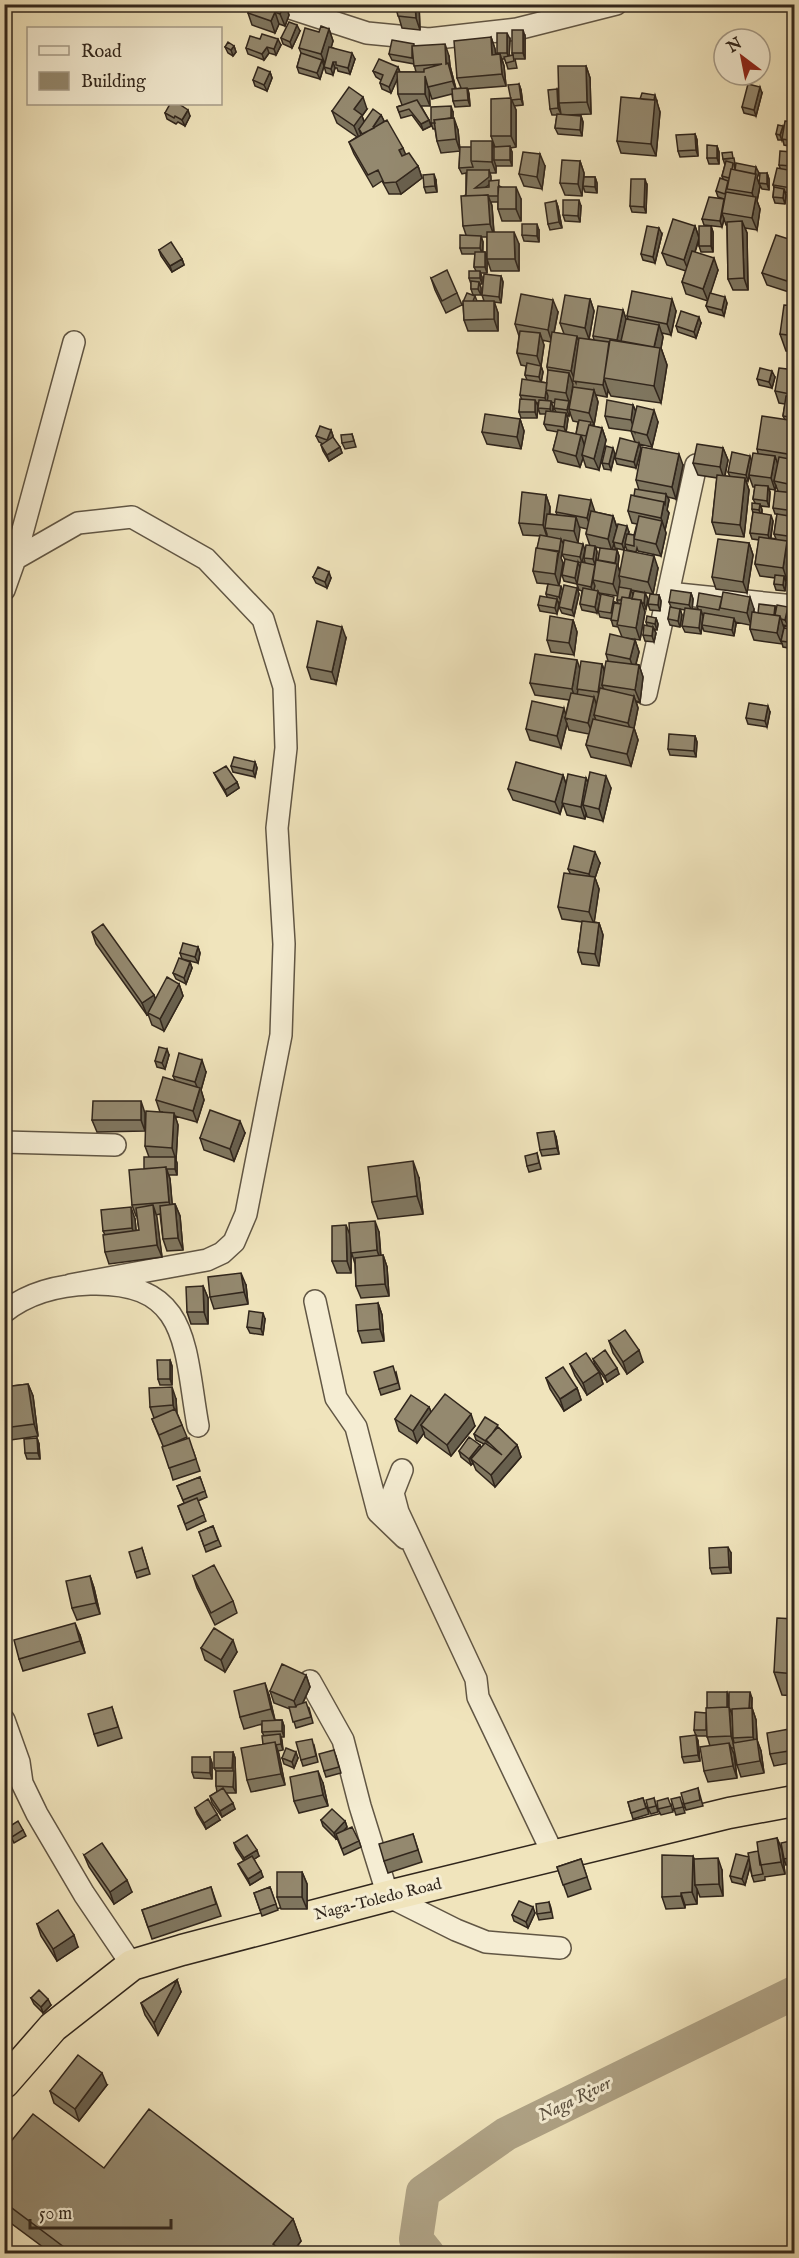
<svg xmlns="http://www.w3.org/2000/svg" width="799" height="2258" viewBox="0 0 799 2258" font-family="'IM FELL English',serif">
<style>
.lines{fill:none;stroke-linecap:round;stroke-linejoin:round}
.river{stroke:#afa386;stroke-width:34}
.minor-casing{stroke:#615644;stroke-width:24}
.highway-casing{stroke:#31261c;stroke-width:33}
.minor{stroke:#f5edd3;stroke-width:21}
.highway{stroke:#f0e4bc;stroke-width:30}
.wall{fill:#7f765f;stroke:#31261c;stroke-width:1.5;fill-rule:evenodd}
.shaded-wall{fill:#68604e;stroke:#31261c;stroke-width:1.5}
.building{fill:#94896f;stroke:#31261c;stroke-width:1.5}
.labels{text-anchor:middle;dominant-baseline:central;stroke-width:6;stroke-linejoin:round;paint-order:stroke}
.street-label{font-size:16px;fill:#31261c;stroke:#f5edd3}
.water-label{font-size:18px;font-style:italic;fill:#5d5241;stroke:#f5edd3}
</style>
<rect width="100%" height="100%" fill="#f0e4bc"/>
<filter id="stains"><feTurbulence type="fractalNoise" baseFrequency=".00333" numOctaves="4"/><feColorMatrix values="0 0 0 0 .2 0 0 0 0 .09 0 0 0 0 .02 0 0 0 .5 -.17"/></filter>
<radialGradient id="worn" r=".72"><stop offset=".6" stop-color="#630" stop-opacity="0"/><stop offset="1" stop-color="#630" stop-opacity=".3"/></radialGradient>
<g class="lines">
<path class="river" d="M428 2254 416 2239 423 2192 506 2134 794 1993"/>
<defs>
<path id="minor" d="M278 4 367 33 429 39 517 29 616 4
M15 559 78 523 132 517 206 559 263 619 284 687 286 748 277 828 284 944 281 1035 246 1214 234 1242 222 1253 207 1260 70 1285
M4 590 15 559 74 342
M668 593 794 606
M646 694 696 465
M4 1142 115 1145
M315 1301 336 1398 356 1427 378 1512 405 1538
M4 1312C28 1293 60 1285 90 1284 191 1281 184 1349 198 1426
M402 1470 393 1493 398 1512 476 1679 478 1697 554 1856
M310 1681 343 1740 360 1806 388 1896 456 1930 486 1942 560 1948
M4 1720 19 1762 22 1783 37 1814 84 1894 132 1965"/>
<path id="highway" d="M4 2083 53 2027 132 1965 182 1950 388 1896 729 1813 794 1801"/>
</defs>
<use href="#minor" class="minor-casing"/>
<use href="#highway" class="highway-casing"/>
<use href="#minor" class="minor"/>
<use href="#highway" class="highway"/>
</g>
<path class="wall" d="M251 4H285L289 15 285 26 279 24 275 33 252 25 248 13Z
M395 4H419L420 30 402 28Z
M772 4H791L788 11 773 6Z
M329 29 333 41 331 47 355 59 350 74 338 71 337 68H335L333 75 326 73 324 66 320 79 299 73 297 67 301 53 299 48 319 32Z
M300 31 292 48 283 44 281 38Z
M525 36V59H515L517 68 508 69 505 59H502L504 66 506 86 468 89 469 94 470 106 455 107 453 101 452 94 432 99 429 90 430 106H421L429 120 431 126 423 130 412 115 401 118 397 107 402 105 398 94 397 79 391 93 382 89 380 83 381 80 376 77 373 71 398 67 400 72H416L414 64 392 60 389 54 415 46 449 56 450 66 456 89 461 88 457 78 491 37 495 49V54H497V53L510 39 509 56 513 55 512 53Z
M260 39 281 45 276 55 269 53 264 60 248 54 246 48Z
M234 46 236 52 233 56 228 53 225 47Z
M586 66 590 78 591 114 567 115 581 116 583 122 582 136 558 134 555 128 557 115H552L550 109 557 89 559 95Z
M270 72 272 78 267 91 255 86 253 80Z
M519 84 521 90 523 105 514 106 516 110V147L510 148 512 152V166H496V173H490L491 181 521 199V221H502L498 209V202H491L492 206 494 232 519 244V271H491L487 259V273H480L482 277V284H480L481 288V295H473L471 289V284L469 278 476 271 474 267 475 254H462L460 248 466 235 463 226 464 196 466 195V173L462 174 459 168 460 151 441 153 437 141 435 129H433L431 123 453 112V118L458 130 460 151 495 147 491 136ZM481 237H487V258L485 252H483V242Z
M762 93 756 116 744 113 742 107Z
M657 101V103L660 112 656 156 621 153 617 141Z
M367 109 362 116 364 121 381 115 384 121 382 123 406 155 418 166 422 178 401 194H389L382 181 373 187 354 154 349 142 357 137 337 123 332 111Z
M165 113 190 116 185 126 178 122 176 124 167 119Z
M795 122V147L784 145 783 140H778L776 134Z
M695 134 697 140 698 156 680 157 678 151Z
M717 146 719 152V164H709L707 158Z
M734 158 735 164H734L735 169 759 173 757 178 760 186 757 201 760 209 757 230 745 228 747 233 748 290H733L728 279 727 225H726L724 219 722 227 704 225 702 219 724 199 718 197 716 191 723 179 722 176 725 165 723 159Z
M794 158 793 171H795V187L793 194 785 192 786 195 785 204 775 203 773 197 774 187 773 185 780 168 779 165Z
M580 161 584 173V177H595L597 183V193L585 192 583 186V181L582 196 565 195 560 183Z
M545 166 542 189 524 186 519 174Z
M767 173 769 179V190L762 189 759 183Z
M436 180 437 192 426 193 424 187Z
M647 185 646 213 632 212 630 206Z
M556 201 558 207 562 228 550 230 548 224Z
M581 206 580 222 565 221 563 215Z
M695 226 699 237 711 226 713 232V252H701L699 246V240L695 252 718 270 710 293 727 303 724 316 709 312 706 306 708 301 686 294 682 282 686 271 667 265 662 253Z
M539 230V242L524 241 522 235Z
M662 234 655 263 643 260 641 254Z
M795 241V285L792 293 767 285 762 273Z
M159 250 182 259 184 265 172 272 161 256Z
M501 276 503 282 501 303 494 302 498 313V331H468L464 320 463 302 475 296 477 301H484L482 295Z
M431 278 457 293 462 305 446 313 435 290Z
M590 299 594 311 589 339 594 340 593 336 623 310 626 319H628L627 316 676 311 671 335 662 333 663 337 661 348 667 365 661 403 611 396 608 390 607 397 596 395 598 402 594 425H592V426L602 428 606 440 599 470 586 467 583 458 580 467 558 462 553 450 558 432 547 430 544 424 546 414H540L538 408V403H536L538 406 537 418H521L519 412 522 400 520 395 527 380 525 375 526 366 521 365 517 353 519 336 515 324 558 312 554 333 564 334 560 323ZM542 340 551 342 547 367 548 371 547 383 541 382 543 372 541 366 544 345ZM551 402 555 403 554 408 556 412 553 411V407ZM570 413 573 421 578 422 576 434 566 432 568 419 566 415 569 416Z
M795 306V352L786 351 780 334Z
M701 323 696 338 678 332 676 326Z
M795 370V594H793L789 582 794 549 789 548 791 553 787 580 785 579 786 582 785 591 776 590 774 584 775 578 760 576 755 564 759 540 752 539 750 533 753 513 752 509 755 503 753 499 755 487H753L749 476 748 481H746L749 490 744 537 716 534 712 522 717 478 698 475 693 463 723 448 728 460 725 476 730 477 728 472 752 460 758 453 757 449 785 420 783 416 785 404 779 403 775 391ZM776 486 778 491 773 508 775 514H777L774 534 776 539 771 538 773 521 762 513V510L761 506 769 507 770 492 769 489 775 490Z
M775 377 772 388 759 385 757 379Z
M633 405 636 412 658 422 652 447 639 444 641 449 636 468 617 464 615 458 635 442 631 431 609 428 605 416Z
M520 419 524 431 521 449 487 444 482 432Z
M331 430 333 436V438L340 447 342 453 329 461 323 451 321 445 323 444 319 442 316 436Z
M352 434 356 447 345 449 342 443Z
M615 454 611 470 604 469 602 463Z
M683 465 676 499 668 497 669 500 667 510 669 513 665 530 666 533 661 556 638 551 637 548 636 552 627 550 625 545 624 550 615 548 614 543 612 549 617 550 619 556 618 566 620 571 658 568 653 594 631 590 633 595 645 593 648 599 646 609H644L645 612 640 640 626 638 635 640 639 652 636 664 639 665 643 677 640 702 636 701 638 708 634 728 638 740 631 766 591 757 586 745 589 734 569 730 567 724 561 748 530 740 526 729 566 714 569 700 535 695 530 683 602 664 604 670 608 661 606 654 622 637 618 627 613 626 611 619 600 617 598 611V608L597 613 582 610 580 604 582 591 579 590 577 584 581 563 578 562 580 568 577 584 564 581 562 575 565 560 562 554 561 558 563 563 559 586 563 591 577 588 579 594 574 616 562 613 559 607 561 603 558 602 559 605 557 614 540 611 538 605 547 597 546 594 548 584 537 583 533 571 540 536 523 535 519 523 546 495 550 507V514L557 515 556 512H595L613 516 617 527 629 532 628 534 634 535 637 524 632 523 628 511 634 496 639 490 636 480ZM579 527 587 529 586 534 590 546 584 558 585 563 583 562 578 543ZM596 547 600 548 598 560 596 564 597 552ZM599 593 618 596 617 600 618 603 600 597Z
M749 543 753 555 747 593 716 589 712 577Z
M313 577 331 578 327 588 316 583Z
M691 593 693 599 692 609H698L697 606 754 609V612L758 613 775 606 776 610 790 613 788 626 783 625 784 628 795 630V649L783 647 782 643V644L754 640 750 629V625L735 622 736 624 734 636 704 631 702 626 701 634 685 632 682 626 685 610 680 609 682 615 680 627 670 625 668 619 671 607 669 602Z
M659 595 661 601 660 611 650 610 648 604Z
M656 618 658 624 657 630 654 629 656 633 654 642 645 641 643 635 647 625 646 622Z
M573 620 577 632 574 655 551 652 547 640Z
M346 638 336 684 311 679 307 667Z
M770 712 767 727 748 724 746 718Z
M695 736 697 742 696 757 670 755 668 749Z
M255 762 257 768 255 777 233 772 231 766Z
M214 773 237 782 239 788 227 796 217 779Z
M563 775 566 784 586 778 588 782 611 788 603 821 587 817 586 813 585 819 567 815 563 804 560 814 513 800 508 789Z
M600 863 595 878 599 889 594 922 599 923 603 935 599 966 582 964 578 952 582 922 562 919 558 907 570 873 568 869Z
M92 932 154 995 155 999 179 984 183 996 164 1031 152 1025 148 1014 147 1015 96 944Z
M198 947 200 953 198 963 182 959 180 953Z
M190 962 192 968 186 984 176 979 173 973Z
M169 1055 165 1069 157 1067 155 1061Z
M206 1072 201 1090 204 1100 197 1122 175 1116 178 1125 176 1160 177 1163V1175H169L170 1179 172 1204H175L180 1216 183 1250 167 1251 163 1239 160 1214 156 1215 162 1257 109 1264 105 1252V1235L103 1231 135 1219 136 1231 139 1230 137 1216H136L132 1205 149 1157 145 1146 162 1112H160L156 1100 175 1080 173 1076Z
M145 1113V1131L97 1132 92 1120Z
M245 1133 234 1161 204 1150 200 1138Z
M556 1137 559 1154 542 1156 540 1150Z
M537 1153 541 1169 529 1172 527 1166Z
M419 1178 423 1214 378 1219 372 1202Z
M379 1232 381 1256 383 1255 387 1267 389 1296 361 1298 356 1286 355 1264 351 1251V1273H337L332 1261 349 1234Z
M246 1285 248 1304 214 1309 210 1297Z
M203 1286 208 1298V1324H191L187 1312Z
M378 1303 382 1315 384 1341 362 1343 358 1331Z
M265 1319 263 1335 250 1333 247 1327Z
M609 1341 643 1362 627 1374 613 1353Z
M593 1359 619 1374 607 1382 595 1365Z
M170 1360 172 1366V1385H160L158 1379Z
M570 1364 599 1372 603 1384 587 1395 575 1376Z
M396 1372 400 1389 381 1395 379 1389Z
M546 1378 577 1388 581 1400 564 1411 550 1389Z
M28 1384 33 1396 38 1436 4 1441V1387Z
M176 1399 177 1413 187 1437 171 1444 193 1450 200 1471 173 1480 163 1446 152 1419 154 1418 150 1407Z
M429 1407 431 1412 475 1426 451 1456 425 1437 424 1433 417 1443 399 1431 395 1419Z
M499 1428 517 1445 521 1457 495 1487 476 1470 473 1463 471 1465 461 1457 459 1451 481 1448 484 1444 476 1440 474 1434Z
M37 1438 39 1444 40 1459H27L25 1453Z
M200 1477 207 1497 198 1501 206 1521 187 1530 178 1506 184 1503 177 1486Z
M213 1526 221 1546 206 1552 199 1532Z
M142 1548 150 1574 137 1578 135 1572Z
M731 1553V1573L712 1574 710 1568Z
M90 1576 94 1588 100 1614 77 1620 72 1608Z
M193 1576 233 1601 237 1613 215 1625 197 1588Z
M795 1619V1696L782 1695 774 1672Z
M80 1635 85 1653 23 1671 19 1659Z
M201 1648 237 1652 225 1672 205 1660Z
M306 1675 310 1687 303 1703 309 1708 313 1723 296 1728 290 1709 274 1703 270 1691Z
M727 1692 729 1698H752V1708L756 1720 757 1740 761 1751 764 1773 741 1777 737 1765 734 1748H731L734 1754 737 1778 708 1782 704 1771 710 1746 707 1736H696L694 1730 706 1713Z
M269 1695 275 1720H282L284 1726V1737H281L283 1750 278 1751 285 1785 251 1792 247 1780 263 1744 264 1736 262 1732V1724L244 1729 240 1717Z
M112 1707 122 1738 98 1746 94 1734Z
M795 1728V1762L774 1766 770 1754Z
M698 1741 700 1761 684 1763 682 1757Z
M314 1745 318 1762 303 1766 301 1760Z
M233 1752 235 1758 236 1793H226L235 1809 222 1817 212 1803 210 1796 217 1792 216 1786V1771L214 1768Z
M336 1756 341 1773 326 1777 324 1771Z
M210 1757 212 1763V1779L194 1778 192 1772Z
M282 1758H298L294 1768 284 1764Z
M323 1783 328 1806 299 1813 294 1801Z
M698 1788 703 1806 686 1810 684 1804Z
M643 1798 649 1814 633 1819 628 1802Z
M654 1798 658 1812 651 1814 648 1808Z
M682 1803 685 1813 676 1815 674 1809Z
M671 1804 673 1812 661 1815 658 1809Z
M195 1808 220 1820 206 1829 197 1814Z
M321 1820 345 1821 347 1827 343 1831 359 1841 361 1847 344 1855 337 1838 336 1839 323 1826Z
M7 1828 23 1830 26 1836 14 1843Z
M413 1834 422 1862 388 1873 384 1861Z
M777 1838 782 1850 785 1874 765 1877V1876V1880L754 1882 752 1876 750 1866 745 1885 732 1882 730 1876 749 1857Z
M795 1840V1863L786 1865 784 1859Z
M234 1843 259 1856 254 1859 263 1877 250 1885 241 1870 238 1864 244 1861 236 1849Z
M84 1855 132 1892 114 1904 89 1867Z
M693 1856 694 1860 722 1870 723 1896 700 1897 697 1889V1904L685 1905V1908L666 1909 662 1897Z
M581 1859 591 1889 568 1897 557 1867Z
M302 1872 307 1884V1909H281L277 1897Z
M211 1887 221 1916 152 1939 142 1910Z
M270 1887 278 1910 262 1916 254 1893Z
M549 1902 551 1908 553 1918 539 1920 537 1914Z
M535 1913 528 1928 514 1921 512 1915Z
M37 1924 78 1947 57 1961 41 1936Z
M177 1980 181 1992 158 2035 145 2015 141 2003Z
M31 1998 51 2005 43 2013 34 2004Z
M107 2085 79 2121 54 2103 50 2091Z
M4 2150 104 2168 293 2219 301 2241 292 2253H51L4 2218Z"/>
<path class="shaded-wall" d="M284 4H285L289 15 285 26 280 14Z
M415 4H419L420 30 416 18Z
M791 4 788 11 786 5Z
M275 12 279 24 275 33 271 21Z
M297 25 300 31 292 48 290 42Z
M329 29 333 41 326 66 321 54Z
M523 30 525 36V59L523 53Z
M507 33 510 39 509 59 507 53Z
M491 37 495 49 497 66 492 55Z
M278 39 281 45 276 55 274 49Z
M445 44 449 56 450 66 457 93 446 64Z
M234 46 236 52 233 56 231 50Z
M267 47 269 53 264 60 262 54Z
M352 53 355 59 350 74 348 68Z
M500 54 504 66 506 86 502 74Z
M322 60 324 66 320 79 317 73Z
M333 62 335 68 333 75 331 69Z
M586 66 590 78 591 114 587 102Z
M398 67 400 73 391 93 389 87Z
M270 72 272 78 267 91 264 85Z
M425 76 429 90 430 106 425 94Z
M519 84 521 90 523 105 521 99Z
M760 87 762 93 756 116 754 110Z
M467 88 469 94 470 106 468 100Z
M557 89 559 96V103L561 114 558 108Z
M655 95 660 112 656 156 651 144 653 103Z
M363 97 367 109 362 116 366 127 359 129 361 135 359 138 354 126V109Z
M511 98 516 110V147L511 136Z
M451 106 453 112V129L451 123Z
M188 110 190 116 185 126 182 120Z
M381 115 384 121 375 133 373 127Z
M581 116 583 122 582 136 580 130Z
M454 118 458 130 460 151 456 139Z
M429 120 431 126 423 130 421 124Z
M783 126 785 132 782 141 780 135Z
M695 134 697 140 698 156 696 150Z
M492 141 496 153 494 160 496 166V173L492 162Z
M510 146 512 152V166L510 160Z
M717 146 719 152V164L717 158Z
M403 148 408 160 404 162 399 150Z
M792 152 794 158 793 172 791 166Z
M540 154 545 166 542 189 537 177Z
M580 161 584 173 582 196 578 184Z
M418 166 422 178 401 194 396 182Z
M756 167 759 173 757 178 760 186 757 201 760 209 757 230 752 218 755 201 752 193Z
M489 170 491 176V183L477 194 475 188Z
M794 171 795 187 793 194 791 188Z
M767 173 769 179V190L767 184Z
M434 174 436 180 437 192 435 186Z
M595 177 597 183V193L595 187Z
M645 179 647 185 646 213 644 207Z
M516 187 521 199V221L516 209Z
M784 189 786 195 785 204 783 198Z
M488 195 492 206 494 236 490 224Z
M579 200 581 206 580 222 578 216Z
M556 201 558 207 562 228 559 222Z
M722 213 724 219 722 227 720 221Z
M742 221 747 233 748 290 744 278Z
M537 224 539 230V242L537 236Z
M695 226 699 238 689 272 684 260Z
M711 226 713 232V252L711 246Z
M659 228 662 234 655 263 653 257Z
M514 232 519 244V271L515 259Z
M481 236 483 242 482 254 480 248Z
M485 252 487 258V273L485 267Z
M714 258 718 270 708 301 703 289Z
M182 259 184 265 172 272 170 266Z
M795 261V285L792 293 787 281Z
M480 271 482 277V284L480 278Z
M501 276 503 282 501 303 499 297Z
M479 282 481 288V295L478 289Z
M725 297 727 303 724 316 722 310Z
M590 299 594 311 589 339 585 328Z
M672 299 676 311 671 335 667 324Z
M553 300 558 312 552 342 548 330Z
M494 301 498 313V331L494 319Z
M623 310 627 322 623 342 617 340Z
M699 317 701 323 696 338 694 332Z
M659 325 663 337 661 348 667 365 661 403 654 386V348Z
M540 333 544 345 541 366 543 372 541 383 539 377 541 367 537 356Z
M577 336 581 348 576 383 571 371Z
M772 371 775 377 772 388 769 382Z
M569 373 573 384 570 405 566 393Z
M604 378 608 390 607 397 603 385Z
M546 390 548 396 547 404 545 398Z
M594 390 598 402 594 425 589 413Z
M535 400 538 406 537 418 535 412Z
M551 401 553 407 552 415 550 409Z
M569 401 571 407 569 409 570 413 569 416 567 410Z
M633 405 638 417 635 432 631 420Z
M654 410 658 422 652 447 647 435Z
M566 413 568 419 566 433 564 427Z
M520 419 524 431 521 449 517 437Z
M602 428 606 440 599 470 594 459Z
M331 430 333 436 329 446 327 440Z
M581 435 585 447 582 455 583 458 580 467 576 456Z
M639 443 641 449 636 468 634 462Z
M340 447 342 453 329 461 327 455Z
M613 448 615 454 611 470 609 464Z
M723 448 728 460 724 479 720 467Z
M679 454 683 465 676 499 672 487Z
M750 456 752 462 748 481 746 475Z
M775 456 779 468 774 481 776 486 775 490 771 478Z
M745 478 749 490 744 537 740 525Z
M768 486 770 492 769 507 767 501Z
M666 494 669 500 667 510 669 513 665 530 661 518Z
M546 495 550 507 548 528H545L547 534V537L543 525Z
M591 500 595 512 592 530 587 518Z
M760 504 762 510 761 516 759 510Z
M771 515 773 521 770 541 768 535Z
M613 516 617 528 613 542 614 543 612 551 608 539Z
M576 517 580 529 578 543 574 531Z
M662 521 666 533 661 556 656 544Z
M627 526 629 532 624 550 622 544Z
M561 539 564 545 561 558 563 563 559 586 555 574Z
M787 541 791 553 787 580 783 568Z
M749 543 753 555 747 593 743 582Z
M583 544 585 550 582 563 580 557Z
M595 546 597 552 595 565 593 559Z
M617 550 619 556 618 566 621 576H619L620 581 618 596 613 584Z
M654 556 658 568 653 594 648 582Z
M578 562 580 568 577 584 575 578Z
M329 572 331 578 327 588 325 582Z
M784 576 786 582 785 591 783 585Z
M593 580 595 586 593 593 591 587Z
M561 586 563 592 562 603 559 597Z
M577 588 579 594 574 616 572 610Z
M631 589 633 595 631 608 629 602Z
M598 591 601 597 597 613 595 607Z
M645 593 648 599 646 609 644 603Z
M691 593 693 599 692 611 689 605Z
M659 595 661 601 660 611 658 605Z
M750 597 754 609 751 625 747 613Z
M557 599 559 605 557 614 555 608Z
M641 600 645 612 640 640 636 628Z
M788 607 790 613 788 626 785 620Z
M680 609 682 615 680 627 678 621Z
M701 610 703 616 701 634 699 628Z
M780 616 784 628 781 641 782 644 777 633Z
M656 618 658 624 657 630 655 624Z
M734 618 736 624 734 636 732 630Z
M573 620 577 632 574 655 569 643Z
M342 627 346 638 336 684 332 672Z
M653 627 656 633 654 642 652 636Z
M635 640 639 652 634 671 630 659Z
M577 660 581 672 576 701 572 689Z
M602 664 606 676 602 685 604 690 602 704 598 692Z
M639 665 643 677 640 702 635 690Z
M634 696 638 708 634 728 638 740 631 766 627 754 632 734 628 723Z
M594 697 598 709 594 715 596 720 593 735 588 723Z
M768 706 770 712 767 727 765 721Z
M564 708 567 719 565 718 567 724 561 748 557 736Z
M695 736 697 742 696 757 694 751Z
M255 762 257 768 255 777 253 771Z
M563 775 567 787 560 814 555 802Z
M606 776 611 788 603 821 599 809Z
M586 778 591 790 583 805 586 813 585 819 581 807Z
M237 782 239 788 227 796 225 790Z
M595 852 600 863 595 878 599 889 594 924 589 912 593 886 589 874Z
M599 923 603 935 599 966 595 954Z
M198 947 200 953 198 963 195 957Z
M190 962 192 968 186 984 184 978Z
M179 984 183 996 164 1031 160 1019Z
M154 995 158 1007 147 1015 142 1003Z
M167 1049 169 1055 165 1069 162 1063Z
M202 1060 206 1072 201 1090 204 1100 197 1122 193 1111 199 1092 195 1082Z
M141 1101 145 1113V1131L141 1120Z
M174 1113 178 1125 176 1160 172 1148Z
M240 1121 245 1133 234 1161 230 1149Z
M554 1131 556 1137 559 1154 557 1148Z
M175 1157 177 1163V1175L175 1169Z
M413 1161 419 1178 423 1214 417 1196Z
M166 1167 170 1179 173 1213 169 1202Z
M175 1204 180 1216 183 1250 178 1238Z
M153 1205 157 1217 162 1257 157 1245Z
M131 1207 135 1219 137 1240 132 1228Z
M375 1221 379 1232 381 1262 377 1250Z
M346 1225 351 1237V1273L347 1261Z
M383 1255 387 1267 389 1296 385 1284Z
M241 1273 246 1285 248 1304 244 1292Z
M203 1286 208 1298V1324L204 1312Z
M378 1303 382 1315 384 1341 380 1329Z
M263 1313 265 1319 263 1335 261 1329Z
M639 1350 643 1362 627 1374 623 1362Z
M170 1360 172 1366V1385L170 1379Z
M617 1368 619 1374 607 1382 605 1376Z
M599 1372 603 1384 587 1395 583 1383Z
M28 1384 33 1396 38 1436 34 1424Z
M172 1387 176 1399 177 1417 173 1405Z
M577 1388 581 1400 564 1411 560 1399Z
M429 1407 434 1419 421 1425 424 1433 417 1443 413 1431Z
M471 1414 475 1426 451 1456 447 1445Z
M37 1438 39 1444 40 1459 38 1453Z
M480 1445 482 1451 471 1459 473 1463 471 1465 469 1459Z
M517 1445 521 1457 495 1487 491 1475Z
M728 1547 731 1553V1573L729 1567Z
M90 1576 94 1588 100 1614 96 1603Z
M75 1623 80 1635 85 1653 80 1641Z
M233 1640 237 1652 225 1672 221 1660Z
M306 1675 310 1687 298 1713 294 1701Z
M265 1683 269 1695 275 1721 271 1709Z
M727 1692 729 1698V1717L727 1711Z
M750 1692 752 1698 751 1717 749 1711Z
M729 1707 734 1719 733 1738 735 1748 731 1736Z
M752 1708 756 1720 757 1740 761 1751 764 1773 753 1737Z
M282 1720 284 1726V1737L282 1731Z
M280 1734 282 1740 283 1750 281 1744Z
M696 1735 698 1741 700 1761 698 1755Z
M275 1742 279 1754 285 1785 281 1774Z
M729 1743 734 1754 737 1778 733 1766Z
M233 1752 235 1758 236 1793 233 1787Z
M296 1752 298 1758 294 1768 292 1762Z
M210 1757 212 1763V1779L210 1773Z
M318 1771 323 1783 328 1806 323 1795Z
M233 1803 235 1809 222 1817 220 1811Z
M217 1814 220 1820 206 1829 204 1823Z
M345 1821 347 1827 336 1839 334 1833Z
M777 1838 782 1850 785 1874 781 1862Z
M257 1850 259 1856 246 1865 244 1858Z
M693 1856 697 1867 695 1885 697 1889V1904L692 1892Z
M749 1857 751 1863 745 1885 742 1879Z
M718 1858 722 1870 723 1896 719 1884Z
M261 1871 263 1877 250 1885 248 1879Z
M302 1872 307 1884V1909L302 1897Z
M127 1880 132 1892 114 1904 110 1892Z
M681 1893 685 1905V1908L681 1896Z
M533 1907 535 1913 528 1928 526 1922Z
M74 1935 78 1947 57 1961 53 1949Z
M177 1980 181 1992 158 2035 154 2023Z
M48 1999 51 2005 43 2013 41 2007Z
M102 2073 107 2085 79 2121 75 2109Z
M293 2219 301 2241 292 2253H277L273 2244Z"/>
<path class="building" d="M251 4H284L280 14 275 12 271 21 248 13Z
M395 4H415L416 18 398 16Z
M289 22 297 25 290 42 281 38Z
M321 26 329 29 321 54 299 48 305 28 319 32Z
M512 30H523V53H512Z
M497 33H507V53H497Z
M262 34 278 39 274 49 267 47 262 54 246 48 250 36 260 39Z
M491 37 492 55 500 54 502 74 457 78 454 41Z
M392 40 414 44V46H412V58L389 54Z
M228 42 234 46 231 50 225 47Z
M445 44 446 64 448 63 453 81 428 87 425 76V94H398L397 72H424V69L442 64 414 66 412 46Z
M329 47 352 53 348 68 336 65V62H333L331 69 324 67Z
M301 53 322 60 317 73 297 67Z
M513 55 514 61 506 63 504 57Z
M379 59 398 67 389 87 380 83 383 75 373 71Z
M558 66H586L587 102 559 103Z
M258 67 270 72 264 85 253 80Z
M519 84 521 99 511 100 508 85Z
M748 84 760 87 754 110 742 107Z
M349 87 363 97 354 109 362 115 354 126 332 111Z
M467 88 468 100 453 101 452 89Z
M557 89 558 108 550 109 548 90Z
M642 93 655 95 654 100 640 99Z
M621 97 655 100 651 144 617 141Z
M511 98V136H491V99Z
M417 100 429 120 421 124 409 109 399 112 397 107Z
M170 104H179L188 110 182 120 175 116 174 118 165 113Z
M451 106V118L434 120 435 123H431V107Z
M373 109 381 115 373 127 374 128 362 134 359 129Z
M557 114 581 116 580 130 555 128Z
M454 118 456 139 437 141 434 120Z
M387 120 403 148 399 150 402 156 409 153 418 166 396 182 384 183 378 170 368 175 349 142Z
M785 121 795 122V141L782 139Z
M778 125 783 126 780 135 776 134Z
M695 134 696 150 678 151 676 135Z
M471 141H492V162L471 161Z
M707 145 717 146V158H707Z
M510 146V160H494V147Z
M460 147H471V161L473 167 459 168Z
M780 151 792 152 791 166 779 165Z
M523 152 540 154 537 177 519 174Z
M732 152 733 158 723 159 722 153Z
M562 160 580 161 578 184 560 183Z
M726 161 733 163 732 169H731L729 178 722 176Z
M736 163 756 167 755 174 735 170Z
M777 168 794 171 791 188 773 185Z
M731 169 756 174 752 193 727 189Z
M467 170H489V177L475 188 489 187V181L499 180 498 196H488V195L464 196 466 195Z
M760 173H767V184L759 183Z
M434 174 435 186 424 187 423 175Z
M584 177H595V187L583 186Z
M720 178 728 181 725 194 716 191Z
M631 179H645L644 207 630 206Z
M498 187H516V209H498Z
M774 187 784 189 783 198 773 197Z
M726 192 756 197 752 218 722 213Z
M488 195 490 224 463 226 461 196Z
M709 197 724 199 720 221 702 219Z
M563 200H579L578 216 563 215Z
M556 201 559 222 548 224 545 203Z
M673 219 695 226 684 260 662 253Z
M742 221 744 278 728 279 727 222Z
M522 224H537V236L522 235Z
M647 226 659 228 653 257 641 254Z
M699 226H711V246H699Z
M487 232H514L515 259H487Z
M460 235 481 236 480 248H460Z
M776 235 795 241V261L787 281 762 273Z
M171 242 182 259 170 266 159 250Z
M692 251 714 258 703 289 682 282Z
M475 252H485V267H474Z
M447 270 457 293 442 301 431 278Z
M469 271H480V278H469Z
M484 274 501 276 499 297 482 295Z
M471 281 479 282 478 289H471Z
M632 291 672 299 667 324 627 316Z
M467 293 475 296 473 301H463V302Z
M710 293 725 297 722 310 706 306Z
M521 294 553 300 548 330 515 324Z
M565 295 590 299 585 328 560 323Z
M463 301H494V319L464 320Z
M784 305 795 306V336L780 334Z
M598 306 623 310 617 340 593 336Z
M681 311 699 317 694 332 676 326Z
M626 319 659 325 654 347 621 341Z
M520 331 540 333 537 356 517 353Z
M552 332 577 336 571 371 547 367Z
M579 338 609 342 603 385 573 381Z
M610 340 660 348 654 386 604 378Z
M527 363 541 366 539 377 525 375Z
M760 368 772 371 769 382 757 379Z
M779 368 795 370V395L775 391Z
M548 370 569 373 566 393 546 390Z
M522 379 547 383 545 398 520 395Z
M573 387 594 390 589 413 569 409Z
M786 396 795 397V418L783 416Z
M520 399 535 400V412H519Z
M555 399 569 401 567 410 554 408Z
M539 400 551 401 550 409 538 408Z
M607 400 633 405 631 420 605 416Z
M637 406 654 410 647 435 631 431Z
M546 411 566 413 564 427 544 424Z
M485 414 520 419 517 437 482 432Z
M762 416 795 421 794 455 757 449Z
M579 420 591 422 590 425H589L586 436 576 434Z
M589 425 602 428 594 459 582 455Z
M320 426 331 430 327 440 316 436Z
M558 430 581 435 576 456 553 450Z
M352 434 354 441 342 443 341 435Z
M333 437 340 447 327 455 321 445Z
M620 438 639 443 634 462 615 458Z
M697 444 723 448 720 467 693 463Z
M606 446 613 448 609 464 602 463Z
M642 447 679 454 672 487 636 480Z
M732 452 750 456 746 475 728 472Z
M753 453 775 456 771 478 749 475Z
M779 457 795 460V475L793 485 774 481Z
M717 475 745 478 740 525 712 522Z
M755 485 768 486 767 501 753 499Z
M635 489 666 494 665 504 664 502 634 496Z
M775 491 795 493 794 511 773 508Z
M522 492 546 495 543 525 519 523Z
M559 495 591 500 587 518 556 512Z
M631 495 664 502 661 518 628 511Z
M752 503 760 504 759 510 752 509Z
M591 511 613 516 608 539 586 534Z
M753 512 771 515 768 535 750 533Z
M547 514 576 517 574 531 545 528Z
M777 514 795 517 794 537 774 534Z
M639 516 662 521 656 544 634 539Z
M618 524 627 526 622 544 613 542Z
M627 534 634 535V546L625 544Z
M540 535 561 539 559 552 537 548Z
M759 537 787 541 783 568 755 564Z
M718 539 749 543 743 582 712 577Z
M564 540 583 544 580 557 562 554Z
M586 545 595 546 593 559 584 558Z
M536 548 558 551 555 574 533 571Z
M600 548 617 550 615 563 598 560Z
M795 548V583L789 582Z
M624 550 654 556 648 582 619 576Z
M565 559 578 562 575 578 562 575Z
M596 560 617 564 613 584 593 580Z
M581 562 595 565 591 587 577 584Z
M318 567 329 572 325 582 313 577Z
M775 575 784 576 783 585 774 584Z
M548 584 561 586 559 597 546 594Z
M564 585 577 588 572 610 559 607Z
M619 587 631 589 629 598 622 597 621 600H617Z
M583 588 598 591 595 607 580 604Z
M671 590 691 593 689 605 669 602Z
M634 591 645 593 644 603H642L641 600 632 599Z
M723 592 750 597 747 613 720 608Z
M699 593 722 597 719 610 697 606Z
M601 594 614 597 611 613 598 611Z
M650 594 659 595 658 605 648 604Z
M540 596 557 599 555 608 538 605Z
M622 597 641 600 636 628 617 625Z
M614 603 621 604 618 621 611 620Z
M759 604 775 606 774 615 758 613Z
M777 605 788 607 785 620 781 619 780 616 775 615Z
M670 607 680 609 678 621 668 619Z
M685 608 701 610 699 628 682 626Z
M752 612 780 616 777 633 750 629Z
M704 613 734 618 732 630 702 625Z
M550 616 573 620 569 643 547 640Z
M647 616 656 618 655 624 646 622Z
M317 621 342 627 332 672 307 667Z
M644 625 653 627 652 636 643 635Z
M784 628 795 630V643L781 641Z
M610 634 635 640 630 659 606 654Z
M535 654 577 660 572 689 530 683Z
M581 661 602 664 598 692 577 689Z
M606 661 639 665 635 690 602 685Z
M600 688 634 696 628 723 594 715Z
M571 693 594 697 588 723 565 718Z
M532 701 564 708 557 736 526 729Z
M749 703 768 706 765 721 746 718Z
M593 719 634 728 627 754 586 745Z
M669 734 695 736 694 751 668 749Z
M234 757 255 762 253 771 231 766Z
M516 762 563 775 555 802 508 789Z
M226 766 237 782 225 790 214 773Z
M590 772 606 776 599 809 583 805Z
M568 774 586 778 581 807 562 803Z
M574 846 595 852 589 874 568 869Z
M564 873 595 877 589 912 558 907Z
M582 921 599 923 595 954 578 952Z
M103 924 154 995 142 1003 92 932Z
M183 943 198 947 195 957 180 953Z
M179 958 190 962 184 978 173 973Z
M167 977 179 984 160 1019 148 1013Z
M159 1047 167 1049 162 1063 155 1061Z
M179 1053 202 1060 195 1082 173 1076Z
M163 1077 200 1088 193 1111 156 1100Z
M93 1101H141V1120H92Z
M210 1110 240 1121 230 1149 200 1138Z
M146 1111 174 1113 172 1148 145 1146Z
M554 1131 557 1148 540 1150 537 1133Z
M537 1153 539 1163 527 1166 525 1156Z
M144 1157H175V1169H166V1167L144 1169Z
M413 1161 417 1196 372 1202 368 1167Z
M166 1167 169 1202 132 1205 129 1170Z
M175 1204 178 1238 163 1239 160 1206Z
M153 1205 157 1245 105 1252 103 1235 139 1230 136 1208Z
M131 1207 132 1228 103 1231 101 1210Z
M375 1221 377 1250 351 1253 349 1223Z
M346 1225 347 1261H332V1226Z
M383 1255 385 1284 356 1286 355 1258Z
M241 1273 244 1292 210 1297 208 1277Z
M203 1286 204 1312H187L186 1287Z
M378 1303 380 1329 358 1331 356 1305Z
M249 1311 263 1313 261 1329 247 1327Z
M625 1330 639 1350 623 1362 609 1341Z
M605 1350 617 1368 605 1376 593 1359Z
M586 1353 599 1372 583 1383 570 1364Z
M157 1360H170V1379H158Z
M393 1366 398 1383 379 1389 374 1372Z
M563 1367 577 1388 560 1399 546 1378Z
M28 1384 34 1424 4 1428V1387Z
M172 1387 173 1405 150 1407 149 1388Z
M445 1394 471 1414 447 1445 421 1425Z
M411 1395 429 1407 413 1431 395 1419Z
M175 1409 182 1425 159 1435 152 1419Z
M485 1417 498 1425 491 1435 486 1440 487 1442 474 1434Z
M498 1427 517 1445 491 1475 471 1459 485 1443 502 1455 486 1440Z
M469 1437 480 1445 469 1459 459 1451Z
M37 1438 38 1453H25L24 1439Z
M189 1438 196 1459 169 1468 162 1447Z
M200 1477 205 1491 183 1500 177 1486Z
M197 1498 204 1515 185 1524 178 1506Z
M213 1526 218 1540 204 1546 199 1532Z
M728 1547 729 1567 710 1568 709 1548Z
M142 1548 148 1568 135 1572 129 1552Z
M214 1565 233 1601 211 1613 193 1576Z
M90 1576 96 1603 72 1608 66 1581Z
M777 1618 795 1619V1674L774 1672Z
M75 1623 80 1641 19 1659 14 1640Z
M214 1628 233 1640 221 1660 201 1648Z
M282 1664 306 1675 294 1701 270 1691Z
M265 1683 271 1709 240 1717 234 1691Z
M707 1692H727V1707L707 1708Z
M729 1692H750L749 1708 732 1709V1711H731L729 1707Z
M306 1702 311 1717 293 1722 289 1707H296L297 1705Z
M112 1707 118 1727 94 1734 88 1714Z
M729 1707 731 1736 707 1737 706 1708Z
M752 1708 753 1737 733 1738 732 1709Z
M695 1712 706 1713V1730H694Z
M282 1720V1731L262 1732V1721Z
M795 1728V1750L770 1754 767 1733Z
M280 1734 281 1744 276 1745 275 1742 263 1744 262 1736Z
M696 1735 698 1755 682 1757 680 1737Z
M312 1739 316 1756 301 1760 296 1742Z
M757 1739 760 1761 737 1765 733 1743Z
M275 1742 281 1774 247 1780 241 1748Z
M729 1743 733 1766 704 1771 700 1747Z
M286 1748 296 1752 292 1762 282 1758Z
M334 1750 339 1767 324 1771 319 1754Z
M214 1752H233L232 1768H214Z
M192 1757H210V1773L192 1772Z
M216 1771H234L233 1787 216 1786Z
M318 1771 323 1795 294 1801 290 1777Z
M223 1788 233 1803 220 1811 210 1796Z
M698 1788 700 1800 684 1804 681 1793Z
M680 1797 683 1807 674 1809 671 1799Z
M643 1798 646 1808 631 1813 628 1802Z
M654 1798 656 1806 648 1808 646 1800Z
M668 1798 671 1806 658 1809 657 1801Z
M208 1799 217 1814 204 1823 195 1808Z
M332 1809 345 1821 334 1833 321 1820Z
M18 1821 23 1830 12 1837 7 1828Z
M352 1827 359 1841 342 1849 336 1834Z
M413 1834 418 1850 384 1861 379 1844Z
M247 1835 257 1850 244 1858 234 1843Z
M777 1838 781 1862 760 1865 757 1842Z
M795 1840V1857L784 1859 781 1843Z
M102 1843 127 1880 110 1892 84 1855Z
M758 1851 763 1874 752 1876 748 1853Z
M736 1854 749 1857 742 1879 730 1876Z
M662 1855 693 1856 692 1892 681 1893V1896L662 1897Z
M252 1856 261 1871 248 1879 238 1864Z
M718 1858 719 1884 695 1885 694 1859Z
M581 1859 587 1877 563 1885 557 1867Z
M277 1872H302V1897H277Z
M211 1887 216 1904 148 1927 142 1910Z
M270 1887 276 1904 260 1910 254 1893Z
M519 1901 533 1907 526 1922 512 1915Z
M549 1902 551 1912 537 1914 536 1904Z
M58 1910 74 1935 53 1949 37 1924Z
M177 1980 154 2023 141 2003Z
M39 1990 48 1999 41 2007 31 1998Z
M78 2055 102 2073 75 2109 50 2091Z
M149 2109 293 2219 273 2244 285 2253H72L4 2202V2150L33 2114 104 2168Z"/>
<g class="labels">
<g class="street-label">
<text transform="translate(378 1900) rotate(-14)">Naga-Toledo Road</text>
</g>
<g class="water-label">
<text transform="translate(575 2100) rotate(-26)">Naga River</text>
</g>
</g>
<rect width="799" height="2258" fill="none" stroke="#f0e4bc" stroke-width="24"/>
<rect x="6" y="6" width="787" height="2246" fill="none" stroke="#31261c" stroke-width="3"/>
<rect x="12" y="12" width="775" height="2234" fill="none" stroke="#31261c" stroke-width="1.5"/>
<rect x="27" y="27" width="195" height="78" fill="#f5edd3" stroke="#a79d8a" stroke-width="1.5"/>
<rect x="39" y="46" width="30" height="9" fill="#f5edd3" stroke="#a79d8a" stroke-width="1.5"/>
<text x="81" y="57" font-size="18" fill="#31261c">Road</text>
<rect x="39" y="72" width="30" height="18" fill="#94896f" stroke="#a79d8a" stroke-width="1.5"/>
<text x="81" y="87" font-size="18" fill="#31261c">Building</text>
<g transform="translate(742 57) rotate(328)"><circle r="28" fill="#f5edd3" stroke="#a79d8a" stroke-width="1.5"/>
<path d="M0-4.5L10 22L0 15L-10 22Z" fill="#8f2418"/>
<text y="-9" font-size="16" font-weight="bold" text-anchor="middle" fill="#31261c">N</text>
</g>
<path d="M30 2219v9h141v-9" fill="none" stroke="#31261c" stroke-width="3"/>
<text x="39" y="2219" font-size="18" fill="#31261c" stroke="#f5edd3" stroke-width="4.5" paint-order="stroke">50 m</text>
<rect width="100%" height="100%" filter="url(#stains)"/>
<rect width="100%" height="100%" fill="url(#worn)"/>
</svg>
